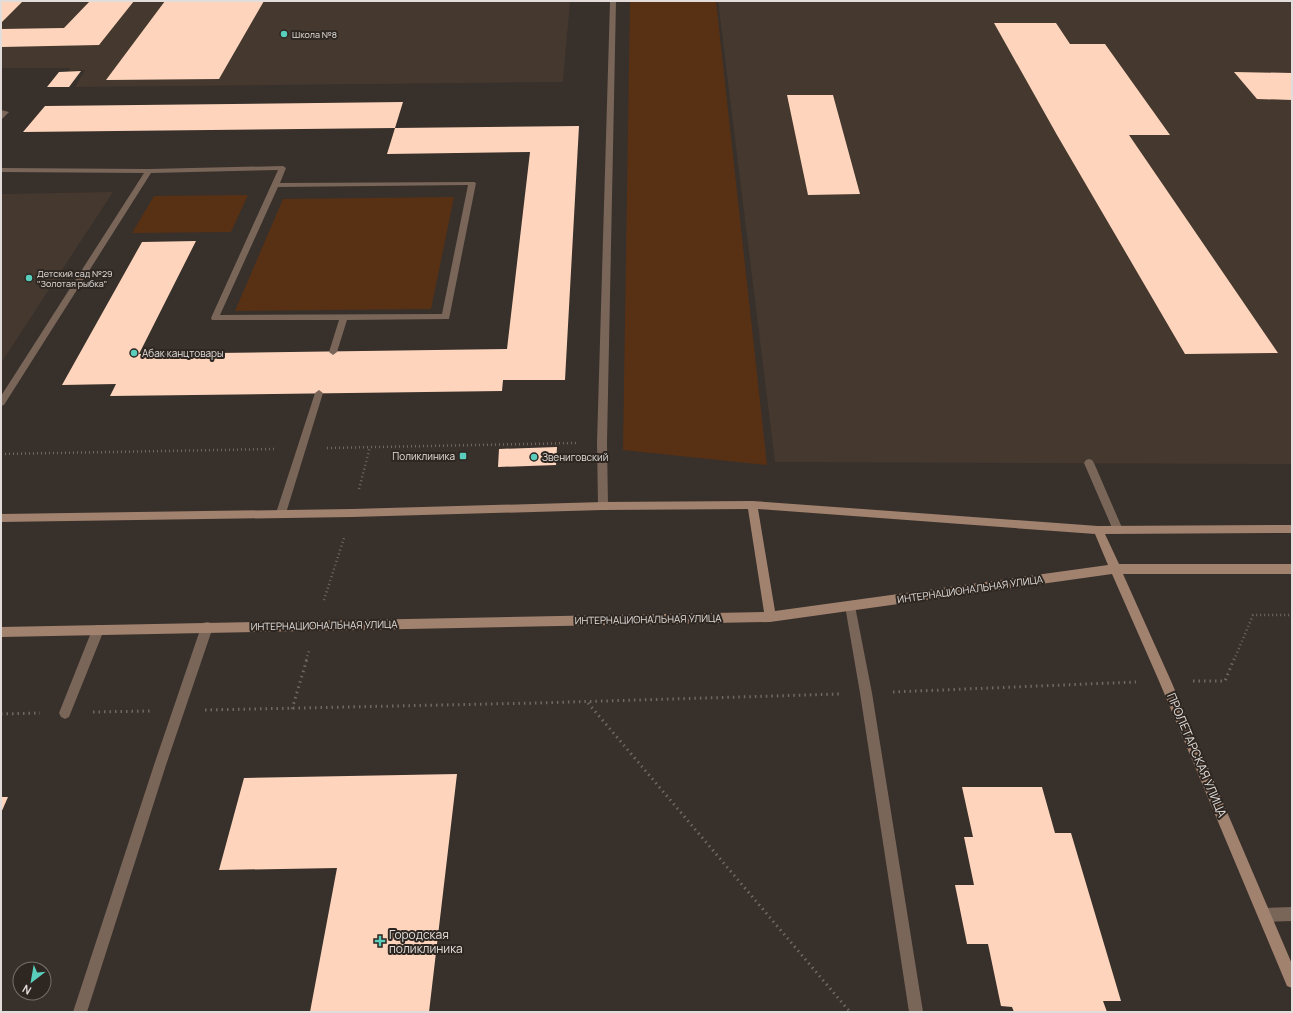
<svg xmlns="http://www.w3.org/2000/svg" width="1293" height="1013" viewBox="0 0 1293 1013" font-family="Manrope,sans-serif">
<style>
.built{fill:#45382f}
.green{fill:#583115}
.building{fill:#fed5bc}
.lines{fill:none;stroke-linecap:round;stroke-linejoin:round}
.path-far1{stroke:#6f6863;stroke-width:2.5;stroke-dasharray:1 3;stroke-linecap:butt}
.path{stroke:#6f6863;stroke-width:3;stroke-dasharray:1.5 4;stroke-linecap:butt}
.lane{fill:#796659;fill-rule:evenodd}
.street{fill:#796659;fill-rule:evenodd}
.secondary{fill:#a1826f;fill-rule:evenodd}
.poi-dot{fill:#5acebc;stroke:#2d2621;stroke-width:1.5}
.labels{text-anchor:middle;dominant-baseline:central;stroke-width:4;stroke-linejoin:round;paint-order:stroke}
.far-poi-label{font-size:9px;fill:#e2ddda;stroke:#2d2621;text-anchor:start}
.poi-label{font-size:10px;fill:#e2ddda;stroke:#2d2621;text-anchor:start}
.street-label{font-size:10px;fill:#e2ddda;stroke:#2d2621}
.near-street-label{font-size:12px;fill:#e2ddda;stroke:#2d2621}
.near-poi-label{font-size:12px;fill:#e2ddda;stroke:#2d2621;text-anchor:start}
</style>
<rect width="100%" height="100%" fill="#38302b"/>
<path class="built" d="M1 1H570L563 82 75 87 85 70 69 71 70 68H1Z
M718 1H1146L1148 2V1H1292V464L775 462Z
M113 192 1 363V194Z"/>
<path class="green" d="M630 1H716L767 465 623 450Z
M248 195 231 232 132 233 154 196Z
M454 197 431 309 235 311 283 199Z"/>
<path class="building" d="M1 1H23L1 23Z
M90 1H134L99 45 1 47V29L64 28Z
M165 1H264L219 79 106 80Z
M994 23H1056L1070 44H1105L1170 135H1129L1278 353 1185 354 1057 135Z
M81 71 69 87H47L59 72Z
M1234 72 1292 73V100L1257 99Z
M787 95H833L860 194 808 195Z
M403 102 395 128 23 132 45 106Z
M579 126 565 380H503L502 391 110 396 116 384 62 385 142 242 196 241 139 354 507 349 530 152 387 154 395 128Z
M557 447 556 465 498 467 499 449Z
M457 774 429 1012H310L337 868 219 870 244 778Z
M962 787H1042L1055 833H1071L1121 1001H1103L1107 1012H1014L1012 1007 1001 1006 988 944H967L955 885H974L964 837H973Z
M1 797H8L1 813Z"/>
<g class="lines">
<path class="path-far1" d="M327 448 576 443
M1 454 274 449
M359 489 370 447
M324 600 344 538
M306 660 309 651
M1234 660 1253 615H1292"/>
<path class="path" d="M1193 681H1225L1234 659
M893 692 1136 682
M588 703 850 1012
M292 709 307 659
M205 710 537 703 840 694
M93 712 150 711
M1 714 40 713"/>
<path class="lane" d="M1 110 9 112 1 120Z
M283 166 286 168 280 183 474 182 476 183 449 319 347 320 337 352 333 355 329 352 339 320H212L211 318 278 170 151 173 4 405 1 406V396L144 173 1 172V168L149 169ZM468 185 442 314 220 315 278 187Z
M319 390 323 393 286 513 285 516H277L276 513 315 393Z
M1089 459 1092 460 1094 463 1123 530 1122 533 1118 534 1114 533 1113 530 1084 463 1086 460Z
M850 601 854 603 855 606 872 693 923 1012H909L860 693 845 606 846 603Z
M207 622 211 623 213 627 166 765 87 1012H73L154 765 201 627 203 623Z
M98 625 102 626 104 630 69 717 65 719 61 717 59 713 92 630 94 626Z
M1292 907V921L1265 922 1260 920 1258 915 1260 910 1265 908Z"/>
<path class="street" d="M610 1H616L607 443 608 506 607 509H599L598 506 597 443Z"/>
<path class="secondary" d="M752 501 1098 526 1292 525V533L1105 534 1119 564H1292V574H1123L1171 681 1292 964V988L1287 986 1159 681 1112 574 770 622 1 637V627L764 612 748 509 603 510 352 517 1 522V514L352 509 603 502ZM758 509 1095 534 1108 565 775 611Z"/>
</g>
<g class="poi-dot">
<circle cx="284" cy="34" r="4"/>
<circle cx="29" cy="278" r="4"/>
<circle cx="134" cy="353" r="4"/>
<rect x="459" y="452" width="8" height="8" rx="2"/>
<circle cx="534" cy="457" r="4"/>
<path d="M378 935h4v4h4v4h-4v4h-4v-4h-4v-4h4z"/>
</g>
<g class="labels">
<g class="far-poi-label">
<text x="292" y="34">Школа №8</text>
<text x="37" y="273">Детский сад №29<tspan x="37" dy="10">"Золотая рыбка"</tspan></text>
</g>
<g class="poi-label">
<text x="142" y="353">Абак канцтовары</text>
<text x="455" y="456" text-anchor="end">Поликлиника</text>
<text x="542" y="457">Звениговский</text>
</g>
<g class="street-label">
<text transform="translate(970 589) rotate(-8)">ИНТЕРНАЦИОНАЛЬНАЯ УЛИЦА</text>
<text transform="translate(648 619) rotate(-1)">ИНТЕРНАЦИОНАЛЬНАЯ УЛИЦА</text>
<text transform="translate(324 625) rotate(-1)">ИНТЕРНАЦИОНАЛЬНАЯ УЛИЦА</text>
</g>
<g class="near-street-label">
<text transform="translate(1197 755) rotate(67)">ПРОЛЕТАРСКАЯ УЛИЦА</text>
</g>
<g class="near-poi-label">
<text x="389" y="934">Городская<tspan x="389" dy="14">поликлиника</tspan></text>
</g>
</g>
<rect width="1293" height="1013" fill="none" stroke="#e2ddda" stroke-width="4"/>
<g transform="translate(32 981) rotate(211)"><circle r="19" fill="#2d2621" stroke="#756f6b"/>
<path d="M0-3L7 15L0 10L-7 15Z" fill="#5acebc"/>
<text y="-6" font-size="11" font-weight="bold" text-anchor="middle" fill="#e2ddda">N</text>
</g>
</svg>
